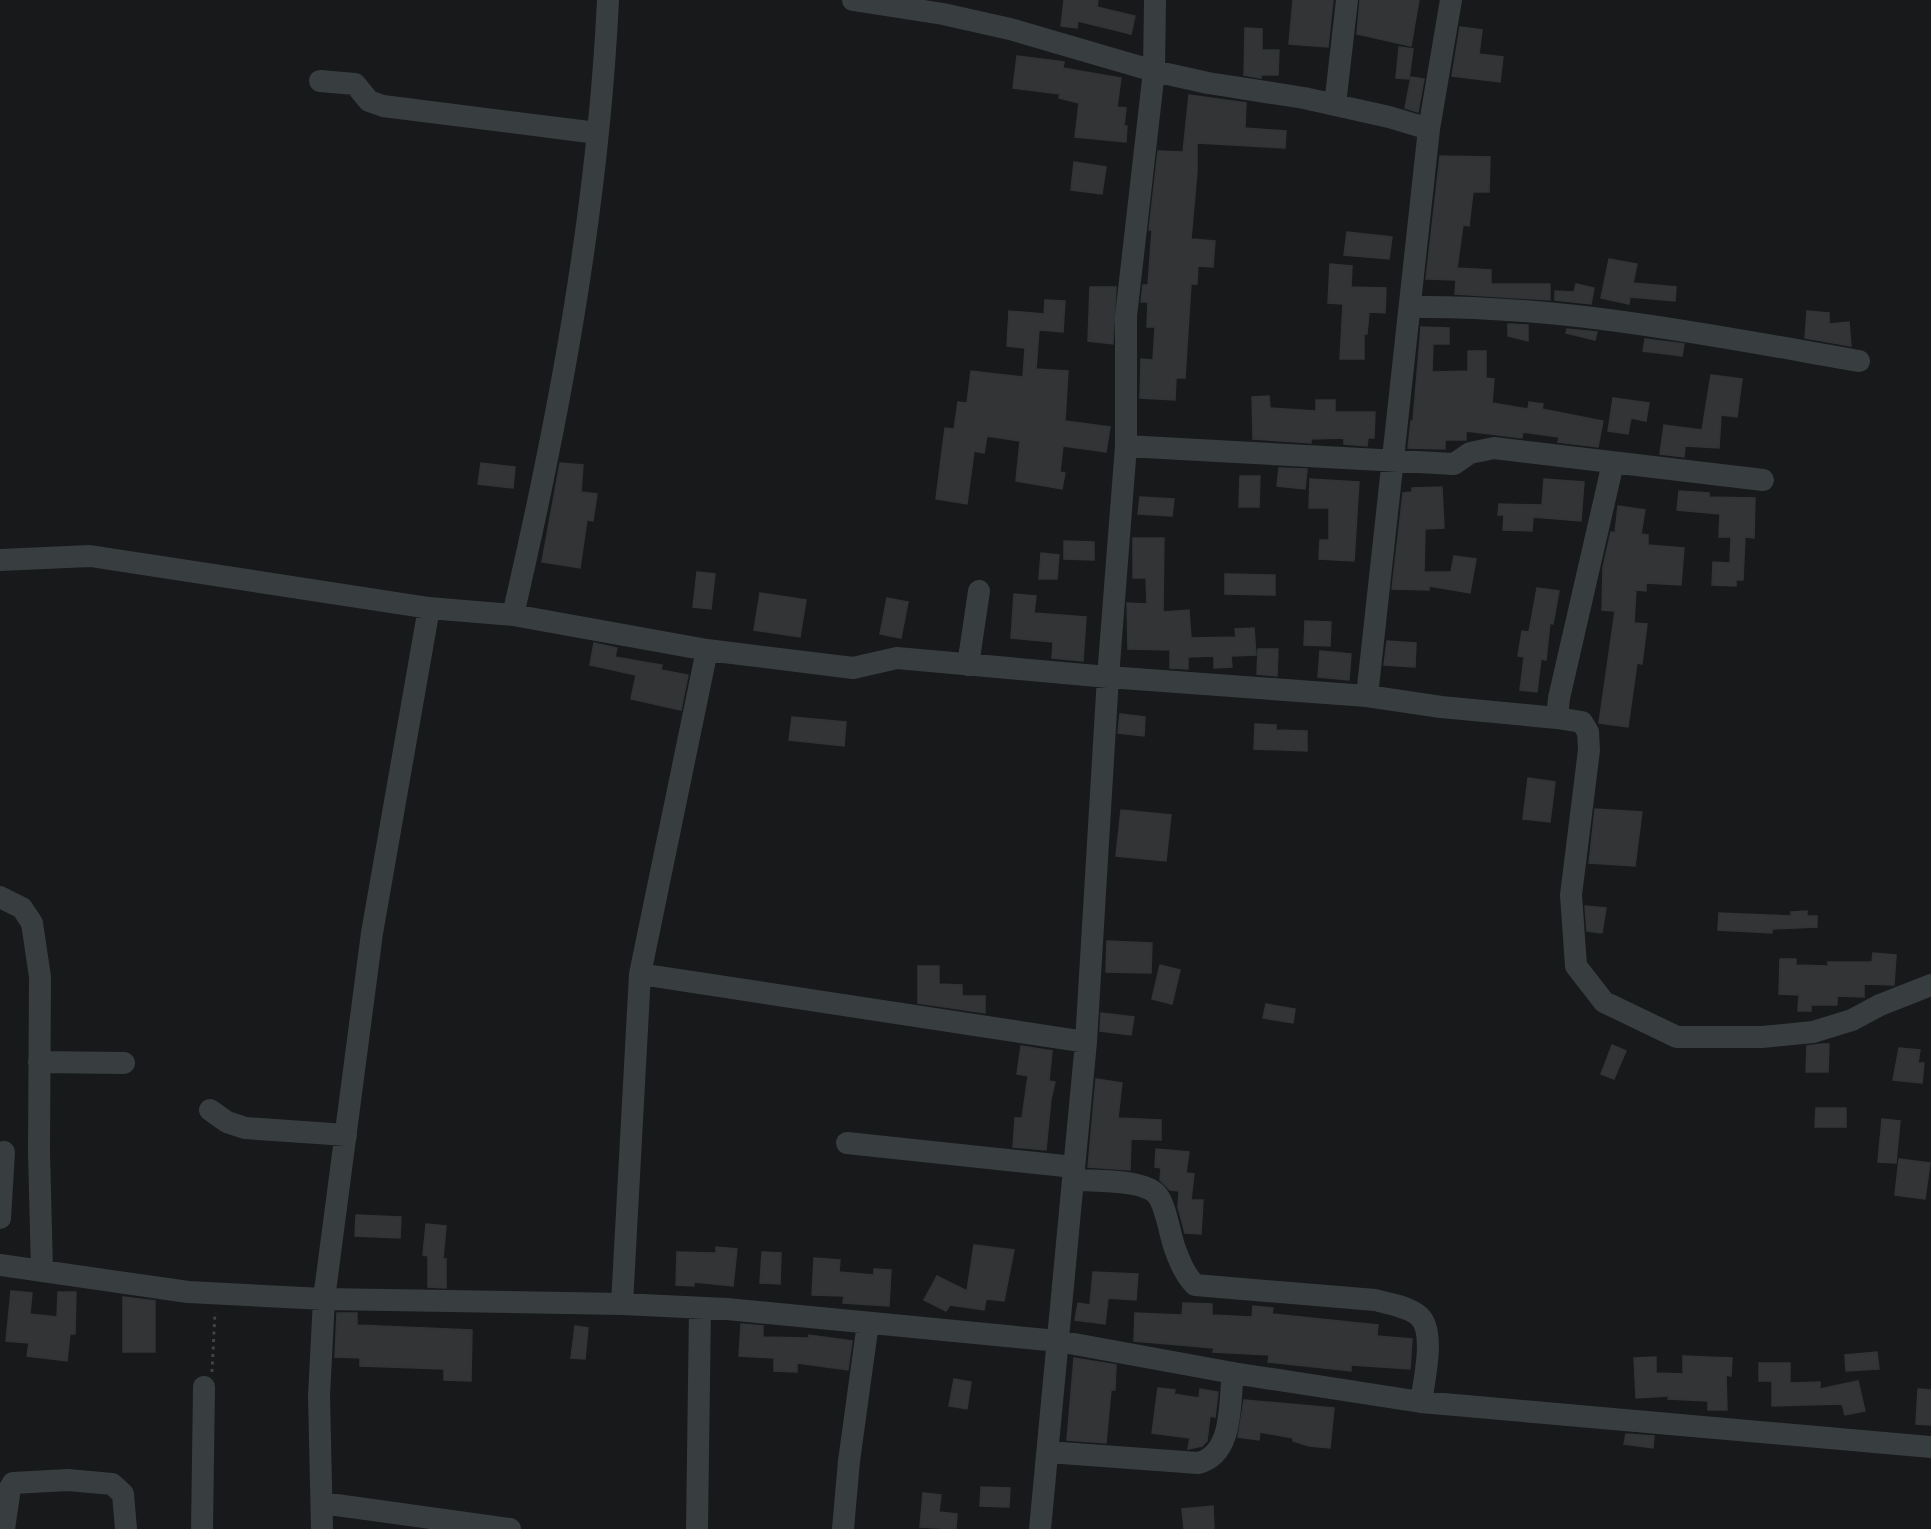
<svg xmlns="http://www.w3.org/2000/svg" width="1931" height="1529" viewBox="0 0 1931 1529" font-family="'Sofia Sans Condensed',sans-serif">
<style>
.building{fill:#323436;stroke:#313436;stroke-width:1.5}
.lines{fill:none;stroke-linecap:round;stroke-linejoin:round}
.path{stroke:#3e4546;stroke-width:3;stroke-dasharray:3 4.5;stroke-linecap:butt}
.minor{stroke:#383d3f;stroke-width:22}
</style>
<rect width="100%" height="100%" fill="#17191a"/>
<path class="building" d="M1064 0H1098L1097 7 1135 16 1131 34 1078 21 1077 28 1061 26Z
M1293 0H1333L1328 47 1289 44Z
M1360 0H1419L1411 46 1357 34Z
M1460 27 1482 30 1479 54 1503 57 1500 82 1452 76Z
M1245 28 1262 29V50H1279L1278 75H1261V78L1244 75Z
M1399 47 1413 49 1409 79 1396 78Z
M1017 56 1064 62 1063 68 1121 78 1117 107 1126 108 1124 126H1127L1126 142 1075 137 1079 103 1059 98 1060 94 1013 88Z
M1411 77 1424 79 1418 112 1405 108Z
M1189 95 1246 103 1245 128 1286 131 1285 148 1197 143V172L1191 239 1215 241 1213 267 1198 266 1197 284H1191L1185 378H1176L1175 400 1140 398 1141 359 1153 360 1155 327H1147L1148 302H1141L1143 285H1148L1152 230H1149L1158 151 1183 152Z
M1440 156 1490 157 1489 192H1473L1469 226 1463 225 1457 268 1491 270V284H1550V300L1455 294 1456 280 1426 279Z
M1074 162 1106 167 1102 194 1071 190Z
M1347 232 1392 237 1389 259 1344 255Z
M1609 259 1637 264 1633 283 1676 287 1675 301 1630 297 1629 304 1601 298Z
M1330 264 1352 266 1351 287 1386 288 1385 313 1369 312 1367 334H1364V359H1340L1343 304 1328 303Z
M1576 284 1594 288 1591 304 1555 300V291L1574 292Z
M1090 287H1116L1113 344 1088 341Z
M1045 300 1065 301 1063 332 1039 330 1036 369 1068 371 1065 421 1110 427 1106 452 1063 446 1060 472 1065 473 1062 489 1016 481 1020 441 987 436 984 453 974 451 967 504 936 499 945 428 954 429 958 402 967 403 971 371 1023 377 1025 348 1007 346 1009 311 1044 314Z
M1807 311 1829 313V324L1849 322 1851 346 1805 338Z
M1508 324 1528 325V341L1508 336Z
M1421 327 1449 328V344H1433L1432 372 1468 371V351H1486V378L1494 379 1492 403 1528 409 1529 402 1543 404 1542 409 1603 421 1598 447 1558 442 1559 437 1523 432 1522 438 1466 431V440H1445V449L1408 448 1411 421H1413Z
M1567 329 1597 332 1595 340 1566 333Z
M1645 339 1684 344 1682 356 1643 351Z
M1711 375 1742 379 1737 417 1721 415 1719 448 1685 446 1684 457 1660 454 1664 425 1702 430Z
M1269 396 1270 408 1316 411V400H1335V412H1375L1374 438H1368L1367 446 1344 444V438L1311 439V443L1253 439 1252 397Z
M1613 398 1649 403 1646 421 1631 418 1628 434 1608 431Z
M481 463 515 467 513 488 478 484Z
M560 463 583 465 581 492 597 494 593 521 587 520 580 568 542 562Z
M1279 468 1307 469 1305 489 1277 486Z
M1240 476H1260L1259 507H1239Z
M1310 479 1359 482 1354 561 1319 559 1320 540H1329V508H1309Z
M1544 479 1584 482 1581 521 1533 517 1532 531 1503 530 1504 515H1498L1499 504 1542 505Z
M1442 487 1444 528 1425 529 1424 572H1451L1454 556 1476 559 1470 593 1429 586V590L1392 589 1403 493 1412 492V488Z
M1679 491 1709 493V497L1755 498 1754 538 1745 537 1743 580H1736V586L1712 585 1713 562 1730 563 1731 537H1719L1720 514 1677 510Z
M1140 497 1174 499 1172 516 1138 514Z
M1618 506 1645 510 1641 534 1648 535V545L1684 548 1681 585 1646 583V591L1636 590 1634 623 1647 624 1642 664 1637 663 1628 727 1599 723 1615 611 1602 610 1603 567 1611 532 1615 533Z
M1133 538H1164L1163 612 1189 610 1191 638 1236 637 1235 629 1254 628 1256 655 1231 656 1232 667 1214 668V656L1188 657V669L1170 668V650L1128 649 1127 603 1147 604 1146 578H1133Z
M1064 541 1094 542V560L1064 559Z
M1041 553 1059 555 1057 579H1039Z
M697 572 715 574 711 609 693 607Z
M1225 574 1275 575V595L1225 594Z
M1537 588 1559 591 1553 624 1550 623 1546 660 1541 659 1537 692 1520 690 1524 657 1518 656 1522 631 1529 632Z
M760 593 806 600 800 637 754 630Z
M1014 594 1036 596 1034 613 1086 617 1083 661 1052 658 1053 642 1011 638Z
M887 598 908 602 901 638 880 634Z
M1305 621 1331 622 1330 646 1304 645Z
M1387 641 1416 643 1415 667 1384 665Z
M594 643 617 648 615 657 662 665 661 670 688 675 681 710 631 699 636 675 590 665Z
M1258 649H1278L1277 676 1257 674Z
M1320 651 1351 654 1349 680 1318 677Z
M1120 714 1145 717 1144 736 1118 733Z
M792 717 846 722 844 746 789 740Z
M1255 724 1276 725V730L1307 731V751L1254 749Z
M1528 778 1555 782 1550 822 1523 819Z
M1595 809 1642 812 1635 866 1589 863Z
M1121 810 1171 815 1166 861 1116 856Z
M1585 906 1606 908 1602 933 1587 931Z
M1807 911V916H1817V927L1772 929V933L1718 930 1719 913 1791 916V912Z
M1107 941 1152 943 1151 973 1106 972Z
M1873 953 1896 955 1894 985 1864 984V997L1837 996V1005H1811V1011H1798L1799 995 1779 994 1780 959H1796V965L1828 966V962H1872Z
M1160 965 1180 970 1172 1004 1152 999Z
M918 966H939V984L962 985V996H985V1013L918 1003Z
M1266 1004 1295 1009 1293 1023 1263 1018Z
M1101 1013 1134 1017 1131 1035 1100 1031Z
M1822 1044H1829L1828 1072H1806L1807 1046Z
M1612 1045 1626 1051 1614 1079 1601 1074Z
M1021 1046 1052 1051 1049 1081 1055 1082 1051 1099 1046 1150 1013 1147 1015 1118H1022L1028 1076 1017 1074Z
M1899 1048 1920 1050 1918 1063H1924L1922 1083 1893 1080Z
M1096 1079 1122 1083 1118 1118 1161 1120V1140L1131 1139 1130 1170 1088 1167Z
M1816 1108H1846V1127H1815Z
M1882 1119 1900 1121 1896 1163 1878 1162Z
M1156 1149 1189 1152 1186 1173 1194 1174 1191 1200H1203L1201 1234 1185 1233 1178 1207 1179 1191 1170 1190 1160 1180 1161 1168 1155 1167Z
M1899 1159 1930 1163 1925 1199 1895 1195Z
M356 1215 401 1217 400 1238 355 1236Z
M426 1224 446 1226 443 1259H446V1288L428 1287V1256L423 1255Z
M974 1245 1014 1250 1004 1301 986 1299 984 1310 950 1305 946 1311 924 1300 937 1276 967 1291Z
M716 1247 737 1249 733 1286 694 1282V1286L676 1285 677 1252 716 1253Z
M762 1252 781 1253 780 1284 760 1283Z
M814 1258 840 1260 839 1272 874 1275V1269L891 1270 889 1306 843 1303 844 1296 812 1295Z
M1093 1272 1138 1274 1136 1300 1108 1298 1105 1324 1075 1320 1078 1303 1090 1305Z
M11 1291 32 1293 30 1314 57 1317 58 1292H76L75 1334H70L67 1361 27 1356 29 1343 6 1341Z
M123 1297 155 1301V1352H123Z
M1183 1303 1212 1304V1315L1252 1317 1253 1306 1273 1308 1272 1314 1378 1325 1377 1336 1412 1339 1410 1369 1351 1365V1371L1268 1362 1269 1355 1213 1352 1214 1348 1134 1341 1135 1313 1182 1315Z
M337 1313H357V1325L472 1330 471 1381 444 1380V1369L360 1366V1358L335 1357Z
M741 1324 763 1326V1337L809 1338V1335L852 1341 848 1370 797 1363V1372L774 1371V1358L739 1356Z
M575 1326 588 1328 585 1359 571 1358Z
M1877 1352 1879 1369 1846 1371 1845 1355Z
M1683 1356 1732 1358 1731 1376 1726 1375 1727 1410H1708V1401L1668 1399 1669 1396 1636 1398 1634 1358 1656 1357V1373L1683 1374Z
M1074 1358 1116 1365 1115 1390H1111L1106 1443 1067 1440Z
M1759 1363H1790V1383L1820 1382V1389L1858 1381 1865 1411 1845 1415 1842 1404 1772 1406V1381H1759Z
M954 1379 971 1382 967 1409 949 1406Z
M1158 1388 1175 1390 1174 1394 1199 1398 1200 1389 1218 1392 1215 1417 1210 1416 1207 1441 1202 1446 1188 1449 1190 1438 1152 1433Z
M1918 1389 1931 1390V1425L1916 1424Z
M1244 1400 1334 1408 1330 1448 1309 1446 1293 1441V1438L1260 1432 1259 1440 1238 1437Z
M1626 1434 1654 1436 1653 1448 1624 1444Z
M981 1487 1010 1488 1009 1507 980 1506Z
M923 1493 941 1495 939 1512 957 1514 956 1529 920 1527Z
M1213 1506 1214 1529H1184L1182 1509Z"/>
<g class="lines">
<path class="path" d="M212 1372 215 1312"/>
<path class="minor" d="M853 0 943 14 1010 29 1154 71 1208 83 1304 98 1389 117 1429 129 1367 696
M320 81 355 84 369 101 383 106 597 133
M1335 105 1347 0
M1429 129 1451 0
M1410 307C1562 305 1710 335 1859 361
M1126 446 1454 464 1470 453 1494 448 1763 480
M0 560 90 556 429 608 513 615 707 650 853 668 897 658 1108 677 1367 696 1441 707 1557 718 1559 698 1613 463
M513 615C560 412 598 209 608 0
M968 665 979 591
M1557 718 1582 722 1588 732 1589 750 1571 895 1576 966 1604 1002 1677 1037H1762L1813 1032 1852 1020 1880 1005 1931 985
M0 897 22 908 32 923 40 977 39 1152 42 1271
M640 974 1086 1042
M39 1062 124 1063
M210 1110 227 1122 245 1128 346 1135
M847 1143 1074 1167
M1073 1180C1093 1181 1146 1179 1158 1196 1166 1207 1170 1235 1175 1249 1180 1262 1185 1275 1195 1285L1375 1300C1389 1304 1408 1306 1419 1316 1436 1331 1424 1380 1421 1402
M0 1218 4 1152
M0 1265 188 1292 324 1299 622 1304 727 1309 1058 1341 1233 1373 1421 1402 1931 1447
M622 1304 640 974 707 650
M1048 1452 1198 1463C1234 1454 1229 1403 1233 1373
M322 1503 510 1529
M4 1529 10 1488 13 1483 68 1480 112 1484 123 1494 126 1529
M202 1529 204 1387
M322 1529 319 1396 324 1299 372 933 429 608
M697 1529 700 1308
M843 1529 849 1461 868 1323
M1040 1529 1086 1042 1108 677 1126 446V316L1154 71 1155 0"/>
</g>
</svg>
